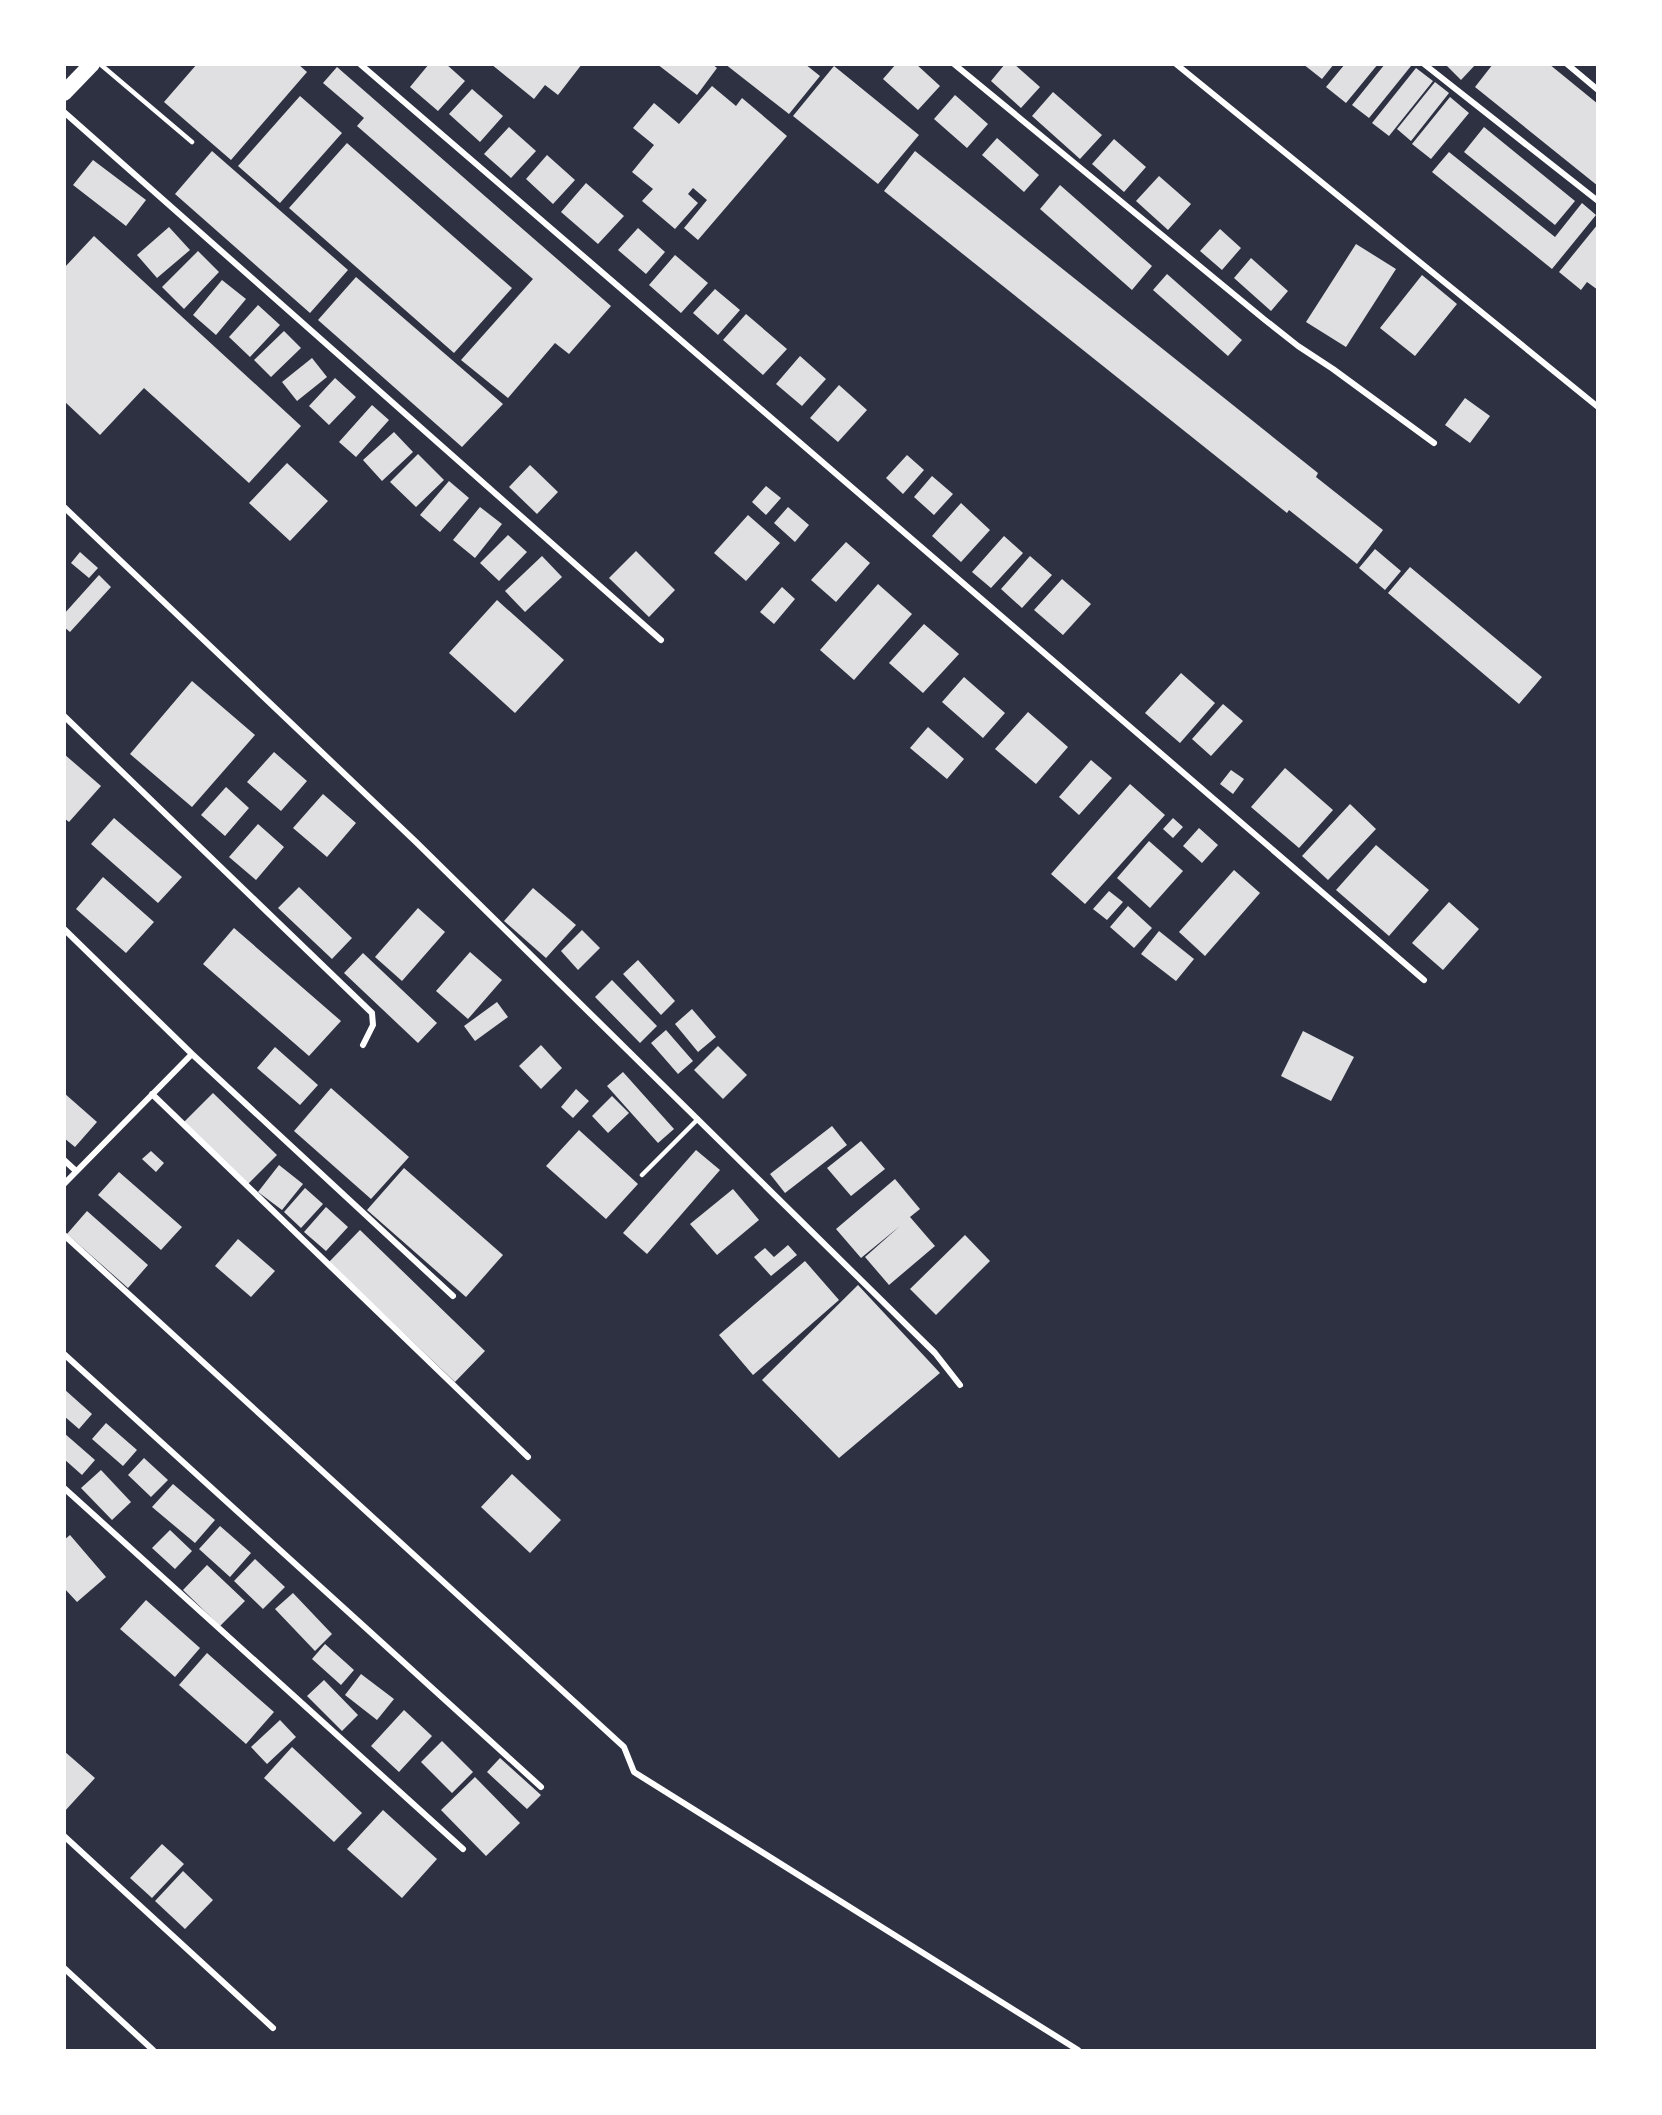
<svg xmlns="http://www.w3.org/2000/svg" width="1662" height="2115" viewBox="0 0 1662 2115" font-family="'DM Sans',sans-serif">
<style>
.building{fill:#e0e0e3}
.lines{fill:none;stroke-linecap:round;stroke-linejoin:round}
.service{stroke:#fff;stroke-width:4.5}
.minor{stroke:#fff;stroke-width:6}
.trunk{stroke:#fff;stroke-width:16}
</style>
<rect width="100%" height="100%" fill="#2d3142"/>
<path class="building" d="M197 64H298L307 72 231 160 164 102Z
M429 64H446L465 81 438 111 410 87Z
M491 64H582L558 95 545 85 534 99Z
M657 64H712L717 68 697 95Z
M725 64H805L820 76 789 114Z
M896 64H916L940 86 918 110 883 79Z
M1005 64H1014L1040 87 1021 108 991 81Z
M1303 64H1334L1322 79Z
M1345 64H1378L1346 103 1326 87Z
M1385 64 1411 66 1369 118 1352 105Z
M1445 64H1476L1461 80Z
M1493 64H1549L1598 104V186L1475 87Z
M834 66 919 135 878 184 793 116Z
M337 67 611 306 569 354 555 343 508 398 461 360 533 279 357 126 364 118 323 83Z
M1416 68 1433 81 1389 136 1372 123Z
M1435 82 1449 93 1411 141 1397 129Z
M712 86 736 106 742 98 787 136 698 240 684 228 707 200 693 188 688 194 698 203 675 229 642 201 653 189 632 172 654 145 633 128 654 103 679 124Z
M472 89 503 116 480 142 449 114Z
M1053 92 1102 135 1080 159 1032 116Z
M955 95 988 124 967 148 934 119Z
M300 96 342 133 280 203 238 166Z
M1450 97 1469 113 1431 159 1412 144Z
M509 127 536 151 511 178 484 154Z
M1484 127 1575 201 1555 225 1464 152Z
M997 138 1039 175 1024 192 982 155Z
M1114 139 1146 167 1124 192 1092 164Z
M347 143 512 288 454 353 289 208Z
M212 151 348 270 310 313 175 194Z
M915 151 1318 473 1316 477 1383 530 1357 564 1289 510 1287 513 884 191Z
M1449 152 1555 237 1582 203 1596 215 1552 269 1432 172Z
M547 155 575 180 553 204 526 179Z
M93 160 146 200 126 226 73 185Z
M1159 176 1191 204 1168 230 1136 201Z
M586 183 624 216 598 244 561 212Z
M1060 185 1152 266 1132 290 1040 209Z
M1598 224V290L1587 282 1581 290 1559 272Z
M169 227 190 250 157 278 137 255Z
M638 228 665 252 646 274 618 250Z
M1220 229 1241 248 1222 270 1200 251Z
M94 236 301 426 249 483 144 388 100 435 64 401V268Z
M1356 244 1396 269 1346 347 1306 322Z
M198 251 219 272 184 309 162 287Z
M675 255 708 283 681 313 649 285Z
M1251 258 1288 291 1271 311 1234 278Z
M1167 274 1242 340 1228 356 1153 290Z
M1422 275 1457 304 1415 356 1380 328Z
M356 277 503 404 462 447 318 320Z
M222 280 246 299 216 335 193 315Z
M715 289 740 310 718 335 693 313Z
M258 305 280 325 250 357 229 337Z
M746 314 787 349 763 375 723 340Z
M284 331 301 348 271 377 254 360Z
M800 356 826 379 802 406 776 384Z
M312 358 327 377 297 401 282 382Z
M335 378 356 397 329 425 309 406Z
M839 385 867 410 838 442 810 418Z
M1465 398 1490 416 1470 443 1445 425Z
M372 405 389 420 356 457 339 442Z
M394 432 413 452 382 481 363 460Z
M418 454 444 480 416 507 390 482Z
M907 455 924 470 903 494 886 478Z
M287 463 328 501 290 541 249 503Z
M530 465 558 492 537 514 509 487Z
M932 476 953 494 934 515 914 497Z
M449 481 469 498 440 532 420 515Z
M766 486 781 498 766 515 752 502Z
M961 503 990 530 961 562 932 536Z
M480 507 502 524 475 558 453 540Z
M788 507 809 525 795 542 774 523Z
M748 515 780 543 746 581 714 553Z
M508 535 527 552 499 581 480 563Z
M1004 536 1023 553 991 588 972 572Z
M846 542 870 563 836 602 811 580Z
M1375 549 1401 571 1385 590 1359 568Z
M636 551 675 590 649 617 609 578Z
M80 552 98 568 89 578 71 563Z
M542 556 562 577 525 612 505 591Z
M1030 556 1052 575 1022 608 1001 589Z
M1410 567 1542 677 1519 704 1388 593Z
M99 575 111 587 70 632 64 627V614Z
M1062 579 1091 604 1063 635 1034 610Z
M878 584 912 614 854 680 820 650Z
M782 587 795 599 774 624 760 612Z
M497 600 564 660 515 713 449 653Z
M924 624 959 654 923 693 889 663Z
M1181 673 1215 703 1180 743 1145 713Z
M964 677 1005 713 983 738 942 702Z
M192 681 255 735 192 807 130 754Z
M1223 704 1243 721 1211 756 1192 739Z
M1028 712 1068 747 1036 784 995 749Z
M928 727 964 759 947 779 910 748Z
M274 752 307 781 281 811 247 782Z
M64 754 101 786 69 822 64 818Z
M1091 760 1112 778 1079 815 1059 797Z
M1285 768 1333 810 1299 848 1251 807Z
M1231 770 1244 779 1233 794 1220 784Z
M1130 784 1165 815 1085 904 1051 874Z
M226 787 249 808 225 836 201 815Z
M323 794 356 823 327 857 293 828Z
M1350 804 1376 829 1328 880 1302 856Z
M114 818 182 877 158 903 91 844Z
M1173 818 1183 827 1173 838 1163 829Z
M258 824 284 847 256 880 229 857Z
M1199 828 1218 845 1202 863 1183 846Z
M1149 841 1183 871 1150 908 1117 878Z
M1376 845 1429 890 1389 936 1336 890Z
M1234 870 1260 893 1205 956 1179 932Z
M103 877 154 922 126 953 76 909Z
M299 887 352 938 332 959 278 908Z
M533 888 576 925 546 958 504 921Z
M1109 891 1123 902 1107 920 1093 909Z
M1449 902 1479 929 1443 970 1412 943Z
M1128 906 1152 928 1134 948 1110 927Z
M418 908 445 932 402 981 375 957Z
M234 928 341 1021 309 1056 203 964Z
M582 930 600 948 578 970 561 951Z
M1159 931 1194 959 1176 981 1141 954Z
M470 952 502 980 468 1019 436 991Z
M363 953 437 1023 418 1043 344 973Z
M638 960 675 1001 661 1015 623 974Z
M612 980 657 1026 640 1043 595 997Z
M497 1002 508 1017 475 1041 464 1026Z
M692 1009 716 1037 698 1052 675 1024Z
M666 1030 693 1061 678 1074 651 1043Z
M1303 1031 1354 1057 1331 1101 1281 1076Z
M541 1045 562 1068 541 1089 519 1066Z
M718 1046 747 1075 723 1099 694 1070Z
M275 1047 318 1085 300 1105 257 1068Z
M623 1072 674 1129 658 1143 607 1086Z
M331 1088 409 1157 371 1199 294 1131Z
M576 1089 589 1101 573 1118 561 1107Z
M64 1093 97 1122 75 1147 64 1138Z
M213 1093 277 1155 248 1184 184 1122Z
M612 1096 629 1113 608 1133 592 1116Z
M832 1126 847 1145 785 1193 770 1174Z
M579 1130 638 1184 606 1219 546 1166Z
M861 1141 885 1169 851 1196 827 1168Z
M696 1150 720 1170 647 1254 623 1233Z
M151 1151 164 1163 156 1172 142 1159Z
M279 1165 303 1184 282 1210 258 1192Z
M404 1168 503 1255 466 1297 367 1210Z
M119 1172 182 1227 161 1250 98 1195Z
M895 1179 920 1209 910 1217 935 1246 889 1285 865 1257 900 1226 861 1258 836 1229Z
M305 1188 323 1204 301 1228 284 1212Z
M733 1189 759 1220 717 1255 690 1224Z
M326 1207 348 1227 326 1251 304 1232Z
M87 1211 148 1265 128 1288 67 1234Z
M360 1230 485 1351 455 1382 329 1262Z
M965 1235 990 1261 936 1315 910 1289Z
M238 1239 275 1271 251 1297 215 1266Z
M788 1245 797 1255 771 1276 754 1257 765 1248 774 1257Z
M805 1261 839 1300 753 1375 719 1335Z
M858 1285 940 1373 839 1458 762 1380Z
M64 1389 92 1414 79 1429 64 1416Z
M106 1423 137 1450 123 1466 92 1439Z
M64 1433 95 1460 82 1475 64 1459Z
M144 1458 168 1480 151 1497 128 1475Z
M101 1470 131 1502 112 1520 81 1488Z
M512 1474 561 1520 530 1553 481 1507Z
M173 1484 215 1520 195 1543 152 1507Z
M220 1526 251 1553 230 1577 199 1549Z
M170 1530 192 1551 175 1569 152 1548Z
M70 1535 106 1577 77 1602 64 1588V1540Z
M255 1559 285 1587 263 1609 234 1581Z
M207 1565 245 1601 220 1626 183 1590Z
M293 1593 332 1634 315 1651 275 1609Z
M146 1600 200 1648 175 1677 120 1629Z
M325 1644 354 1670 341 1685 312 1659Z
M207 1653 274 1712 246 1744 179 1685Z
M361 1674 394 1699 377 1720 345 1695Z
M324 1680 358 1715 342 1731 307 1696Z
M404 1710 432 1736 399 1772 371 1746Z
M280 1720 296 1737 267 1764 251 1747Z
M442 1741 473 1772 452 1793 421 1762Z
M292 1747 362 1813 334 1842 264 1778Z
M64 1751 95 1778 64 1812Z
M500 1758 541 1795 527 1809 487 1772Z
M475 1777 520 1823 486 1856 441 1810Z
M383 1810 437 1859 402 1898 347 1849Z
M162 1844 184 1864 152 1898 130 1878Z
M183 1871 213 1900 185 1929 155 1901Z"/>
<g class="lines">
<path class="service" d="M100 64 192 142
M642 1175 698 1119"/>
<path class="minor" d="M360 64 1424 980
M954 64 1265 320 1298 346 1333 369 1434 443
M1176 64 1598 407
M1424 64 1598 201
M1567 64 1598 90
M64 112 661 640
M64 507 416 842 935 1353 960 1385
M64 716 372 1013 373 1025 363 1045
M64 929 192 1054 453 1296
M152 1094 528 1457
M64 1160 76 1171
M64 1184 192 1054
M64 1235 624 1747 634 1772 1078 2050
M64 1354 541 1787
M64 1488 463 1849
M64 1836 273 2028
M64 1968 153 2050"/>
<path class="trunk" d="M64 93 92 64"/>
</g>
<rect width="1662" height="2115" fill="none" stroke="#ffffff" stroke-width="132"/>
</svg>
